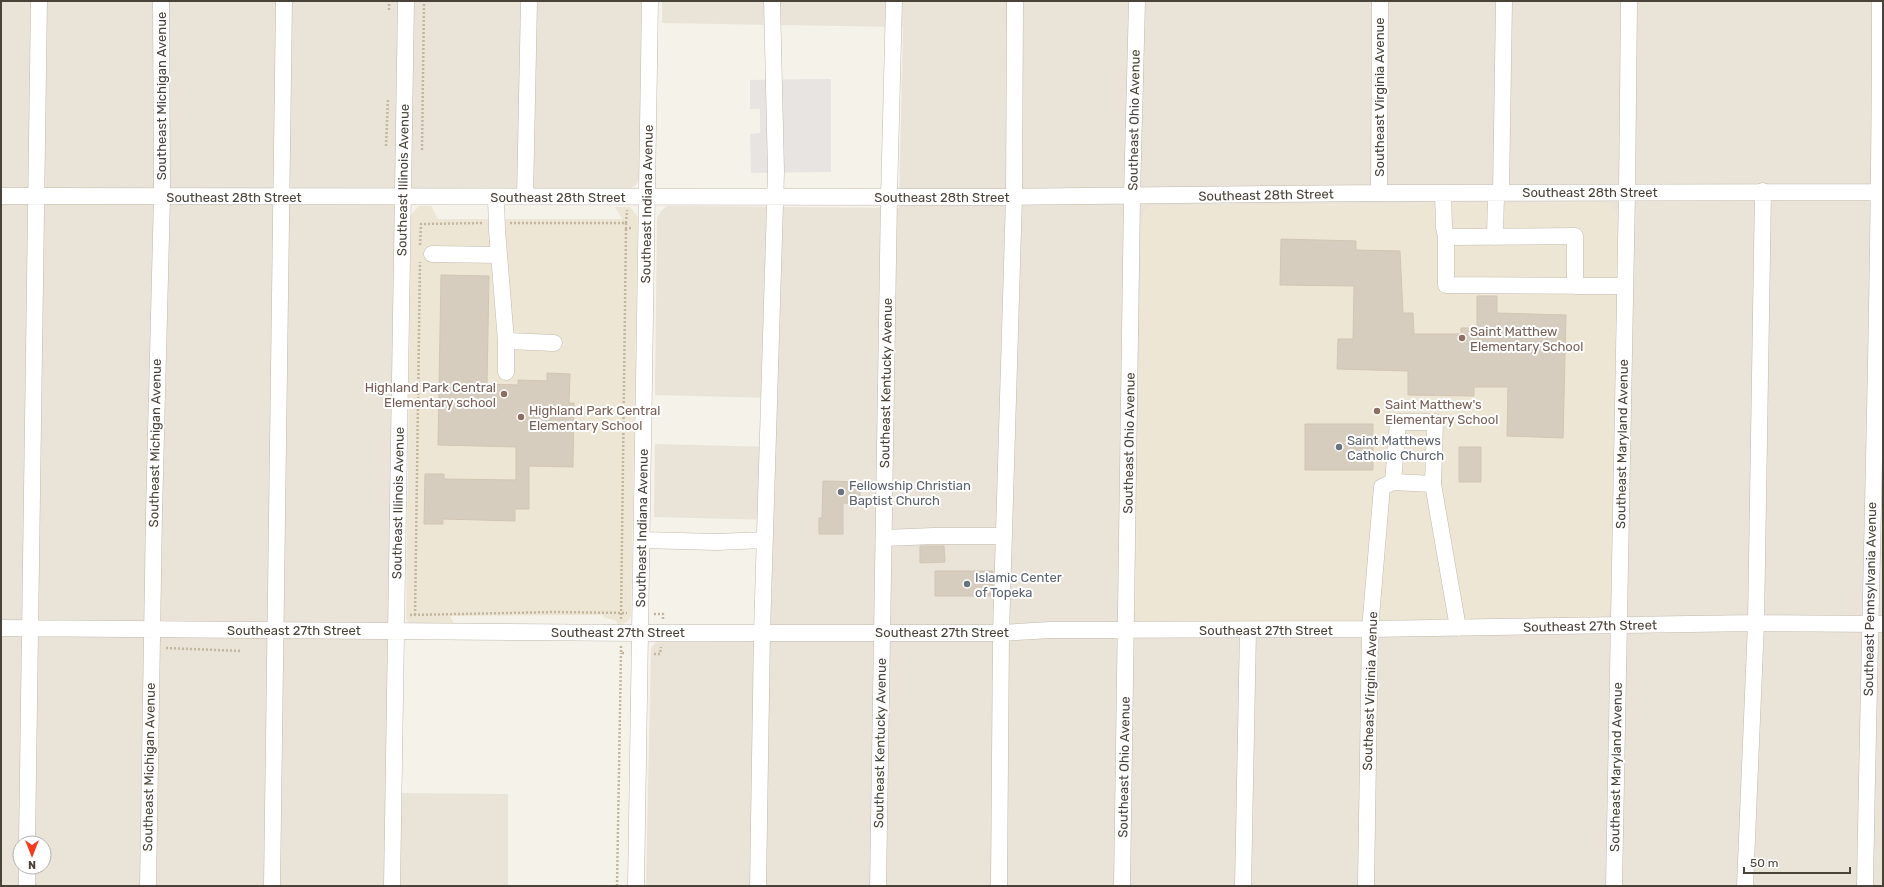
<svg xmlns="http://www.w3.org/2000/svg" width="1884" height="887" viewBox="0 0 1884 887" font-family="Rubik,sans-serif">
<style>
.residential{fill:#e9e3d8;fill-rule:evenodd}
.education{fill:#eee6d4}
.parking{fill:#e7e4e1}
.building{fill:#d7cdbf;stroke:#d2c5b2}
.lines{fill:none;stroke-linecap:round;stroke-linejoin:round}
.minor-casing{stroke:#c1b9ac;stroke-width:17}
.path{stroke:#c3b59e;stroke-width:2.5;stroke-dasharray:2 2;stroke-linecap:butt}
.minor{stroke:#fff;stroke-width:16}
.education-dot{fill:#8d6e63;stroke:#fff;stroke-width:1.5}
.worship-dot{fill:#6b7280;stroke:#fff;stroke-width:1.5}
.labels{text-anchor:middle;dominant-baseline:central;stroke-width:4;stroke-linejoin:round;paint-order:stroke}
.street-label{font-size:13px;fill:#494238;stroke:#fff}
.education-label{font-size:13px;fill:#785e54;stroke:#fff;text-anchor:start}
.worship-label{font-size:13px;fill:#5b616d;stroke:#fff;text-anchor:start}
</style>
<rect width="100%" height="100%" fill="#f5f2ea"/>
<path class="residential" d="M1 1H641L640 177 636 185 630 189H395L387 793 508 794V886H1ZM20 843H44V867H20Z
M662 1H1883V886H646L651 648 656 642 767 641 770 520 654 517 655 444 771 447 772 398 655 395 657 218 662 210 668 206 899 208 903 27 662 23ZM1602 202 1614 211 1617 219 1613 603 1591 620 1146 622 1139 619 1135 609 1143 217 1146 210 1153 206Z"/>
<path class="education" d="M1602 202 1611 206 1617 219 1613 603 1609 613 1601 618 1591 620 1146 622 1139 619 1135 609 1143 217 1146 210 1153 206Z
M419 206H431L438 219H622L615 207H630L638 217 631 617 626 623 618 625 615 620 605 618 602 615 450 616 454 623H409L406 620 411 215Z"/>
<path class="parking" d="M831 79V172L751 173 750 134 760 133V109H750V80Z"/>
<path class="building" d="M1281 239 1356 241V250L1400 251 1403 313H1413L1414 334H1461V328H1477V296H1497V313L1566 315 1563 438 1507 436 1508 387H1474V396L1408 395V371L1337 369 1338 339H1353L1354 286 1280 285Z
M441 275 489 276 487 384 518 385V380L547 381V373L570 374 569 403H574L573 467 529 466V509H515V521L443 519V524H424L425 474H444V479L516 480V447L438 445Z
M1305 424H1373V470H1305Z
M1459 447H1481V482H1459Z
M823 481 860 482V504L843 503V534H819V518H822Z
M920 546H944L945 562 920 563Z
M935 571H993V596H935Z"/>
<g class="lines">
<defs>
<path id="minor" d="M1379 193 1380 1
M1443 193 1444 227 1446 237V285L1625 286
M1501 193 1504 1
M1 196 990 197 1379 193 1883 192
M496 197 497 230 506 341 554 343
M525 197 529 1
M1446 237 1575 236V286
M1495 237 1496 193
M432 254 499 255
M506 341V372
M1433 484 1393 482 1398 422H1435L1433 484 1458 628
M884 538 934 536H1004
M642 540 717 542 764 540
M1 628 641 633H1001L1051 630 1370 629 1756 623 1883 624
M27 843C33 562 33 282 39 1
M27 886V867
M148 886 154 513 162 197 161 1
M272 886 284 1
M392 886 406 1
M636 886 650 1
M758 886 762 632 776 172 772 1
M878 886 889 197 894 1
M999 886 1001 633 1014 197 1015 1
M1122 886 1132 196 1137 1
M1243 886 1248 630
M1366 886 1370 629 1382 487 1393 482
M1614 886 1627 192 1629 1
M1745 886 1756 623 1763 191
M1865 886C1870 591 1880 296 1880 1"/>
</defs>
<use href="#minor" class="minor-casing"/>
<path class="path" d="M389 10V1
M386 146 388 99
M422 150 424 1
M510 223H626L627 210
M626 223V228H633
M420 245 421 224 483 223
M654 614H663V620
M410 615 554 612 627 613
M415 615 420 262
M621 619 626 228
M621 646V653H625
M166 648 242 651
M654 654H660L661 647
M617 886 621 653"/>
<use href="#minor" class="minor"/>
</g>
<g class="education-dot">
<circle cx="1462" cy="338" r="4"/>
<circle cx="504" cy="394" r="4"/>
<circle cx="1377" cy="411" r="4"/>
<circle cx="521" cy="417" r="4"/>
</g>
<g class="worship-dot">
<circle cx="1339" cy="447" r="4"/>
<circle cx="841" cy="492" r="4"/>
<circle cx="967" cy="584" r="4"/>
</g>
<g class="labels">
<g class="street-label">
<text transform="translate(161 96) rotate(-90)">Southeast Michigan Avenue</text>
<text transform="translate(1379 97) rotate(-90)">Southeast Virginia Avenue</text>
<text transform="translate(1134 120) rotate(-89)">Southeast Ohio Avenue</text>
<text transform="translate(403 180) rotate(-89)">Southeast Illinois Avenue</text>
<text x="1590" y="192">Southeast 28th Street</text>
<text transform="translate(1266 195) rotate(-1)">Southeast 28th Street</text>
<text x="234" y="197">Southeast 28th Street</text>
<text x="558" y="197">Southeast 28th Street</text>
<text x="942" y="197">Southeast 28th Street</text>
<text transform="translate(647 204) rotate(-89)">Southeast Indiana Avenue</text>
<text transform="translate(886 383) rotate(-89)">Southeast Kentucky Avenue</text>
<text transform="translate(155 443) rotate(-89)">Southeast Michigan Avenue</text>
<text transform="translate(1129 443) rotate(-89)">Southeast Ohio Avenue</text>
<text transform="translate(1622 444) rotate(-89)">Southeast Maryland Avenue</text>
<text transform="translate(398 503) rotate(-89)">Southeast Illinois Avenue</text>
<text transform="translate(642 528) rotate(-89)">Southeast Indiana Avenue</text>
<text transform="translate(1870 599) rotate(-89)">Southeast Pennsylvania Avenue</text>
<text transform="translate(1590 626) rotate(-1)">Southeast 27th Street</text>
<text x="294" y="630">Southeast 27th Street</text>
<text x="1266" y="630">Southeast 27th Street</text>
<text x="618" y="632">Southeast 27th Street</text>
<text x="942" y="632">Southeast 27th Street</text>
<text transform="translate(1370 691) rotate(-88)">Southeast Virginia Avenue</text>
<text transform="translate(880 743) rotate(-89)">Southeast Kentucky Avenue</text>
<text transform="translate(149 767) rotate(-89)">Southeast Michigan Avenue</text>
<text transform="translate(1124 767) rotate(-89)">Southeast Ohio Avenue</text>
<text transform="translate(1616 767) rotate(-89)">Southeast Maryland Avenue</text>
</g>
<g class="education-label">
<text x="1470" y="331">Saint Matthew<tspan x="1470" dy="15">Elementary School</tspan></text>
<text x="496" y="387" text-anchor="end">Highland Park Central<tspan x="496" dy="15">Elementary school</tspan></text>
<text x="1385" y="404">Saint Matthew's<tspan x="1385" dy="15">Elementary School</tspan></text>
<text x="529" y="410">Highland Park Central<tspan x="529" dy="15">Elementary School</tspan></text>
</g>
<g class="worship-label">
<text x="1347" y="440">Saint Matthews<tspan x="1347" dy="15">Catholic Church</tspan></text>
<text x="849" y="485">Fellowship Christian<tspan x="849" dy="15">Baptist Church</tspan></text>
<text x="975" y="577">Islamic Center<tspan x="975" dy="15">of Topeka</tspan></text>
</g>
</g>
<rect width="1884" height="887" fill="none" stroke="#494238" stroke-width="4"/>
<g transform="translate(32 855) rotate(180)"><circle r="19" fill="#ffffff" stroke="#b6b3af"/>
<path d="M0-3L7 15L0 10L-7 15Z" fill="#fa391c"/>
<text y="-6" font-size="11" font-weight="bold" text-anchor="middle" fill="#494238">N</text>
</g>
<path d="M1744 867v6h106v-6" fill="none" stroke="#494238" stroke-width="2"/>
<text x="1750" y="867" font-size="12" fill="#494238" stroke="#ffffff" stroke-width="3" paint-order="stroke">50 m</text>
</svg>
